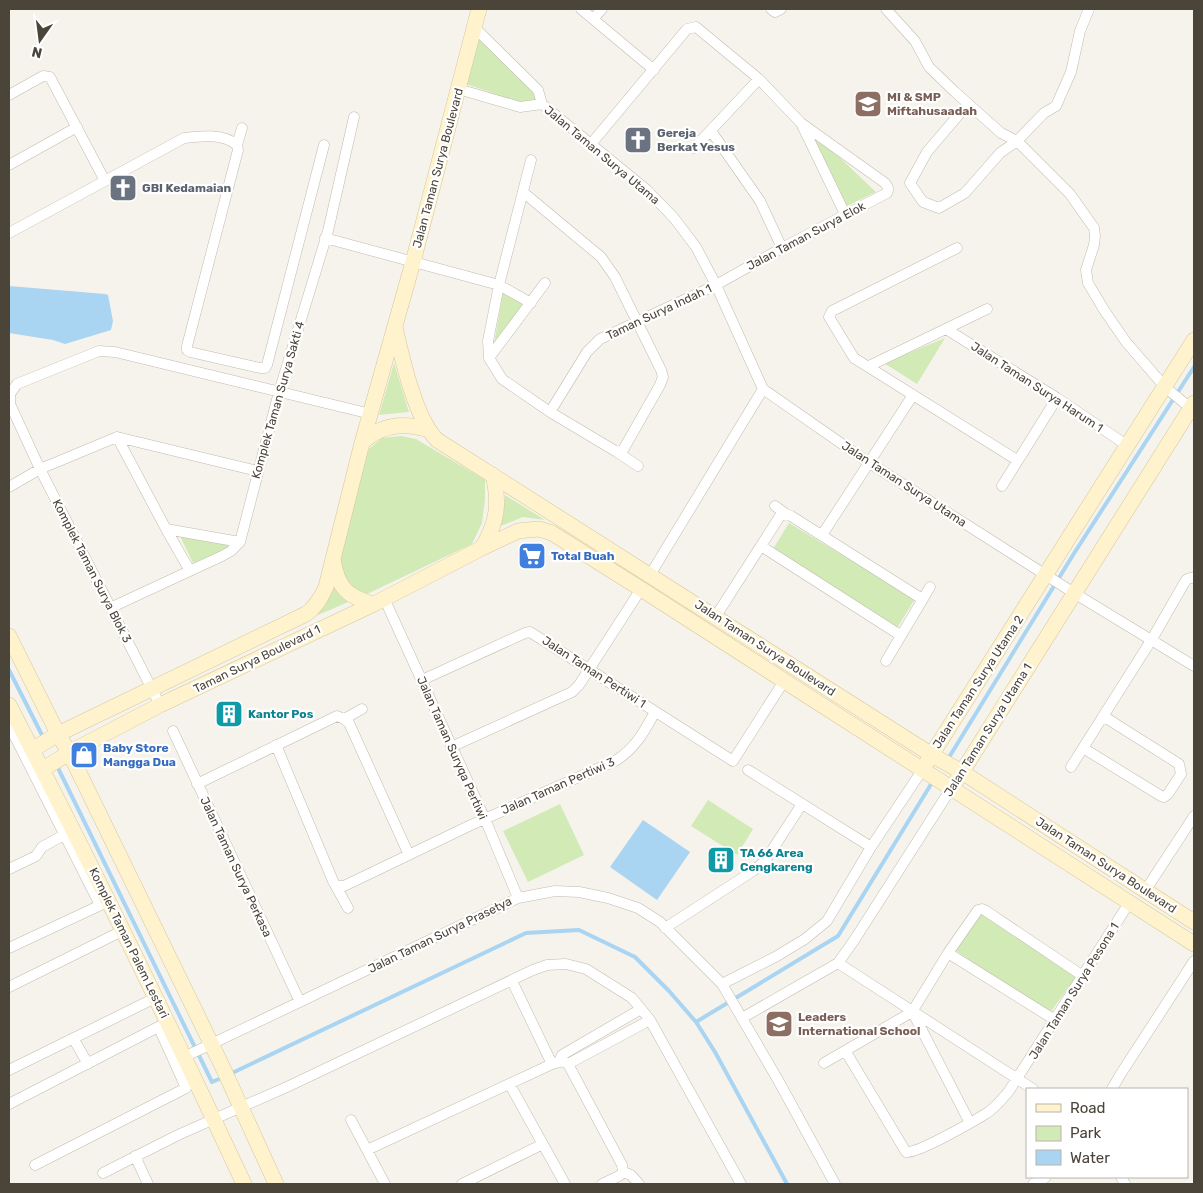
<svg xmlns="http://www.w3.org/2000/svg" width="1203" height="1193" viewBox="0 0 1203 1193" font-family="Rubik,sans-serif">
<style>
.green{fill:#d2eab5}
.water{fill:#a9d4f2}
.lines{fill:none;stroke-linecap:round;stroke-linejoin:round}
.stream{stroke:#a9d4f2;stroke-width:4}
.street-casing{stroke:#c2bbae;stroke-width:11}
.secondary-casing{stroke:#d6c79b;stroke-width:16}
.street{stroke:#fff;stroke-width:10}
.secondary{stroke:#fff3cd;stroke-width:15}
.labels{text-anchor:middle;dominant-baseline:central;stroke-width:4.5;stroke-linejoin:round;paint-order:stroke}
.education-label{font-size:12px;font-weight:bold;fill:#785e54;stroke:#fff;text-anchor:start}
.worship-label{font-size:12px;font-weight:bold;fill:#5b616d;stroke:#fff;text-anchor:start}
.street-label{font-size:12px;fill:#4b4439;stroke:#fff}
.shop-label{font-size:12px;font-weight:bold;fill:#366cbe;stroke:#fff;text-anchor:start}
.culture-label{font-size:12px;font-weight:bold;fill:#0d838f;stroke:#fff;text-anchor:start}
</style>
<rect width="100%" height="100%" fill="#f6f3ec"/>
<path class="green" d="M476 30 559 115 463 83Z
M782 103 876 192 845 207Z
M504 287 526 303 494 344Z
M945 338 917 384 884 363Z
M394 363 409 412 379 415Z
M401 436 416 439 485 480V500L482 523 472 544 367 594 318 615 369 449 382 438Z
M505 495 545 520 523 517 498 527 504 509Z
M789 523 915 599 897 628 773 549Z
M179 534 231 544 224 550 193 563Z
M708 800 753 829 737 855 691 826Z
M560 804 584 855 528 882 503 831Z
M980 913 1076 977 1049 1014 955 950Z"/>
<path class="water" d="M9 286 105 294 108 295 113 321 111 330 65 344 53 340 9 333Z
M643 820 690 852 657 900 610 867Z"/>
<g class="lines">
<path class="stream" d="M9 670 44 739
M948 759 1073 555 1194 367
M57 766 212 1082 224 1077
M696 1022 838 936 933 781
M230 1074 526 933 579 930 635 957 669 991 696 1022 715 1052 787 1184"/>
<defs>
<path id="street" d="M581 9 654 70
M771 9 775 12 781 9
M886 9 915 41 929 67 955 92 1001 133 1017 141 1070 194 1094 228 1095 236 1094 245 1086 270 1088 283 1104 310 1126 342 1165 387 1194 411
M593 19 602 9
M474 27 538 90 542 104 647 190 674 218 696 247 716 285 763 389 868 462 1074 593 1194 666
M458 89 520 107 542 104
M9 95 43 76 50 77 105 181
M967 105 927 152 910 183 923 202 939 208 965 193 1000 153 1017 141 1044 113 1056 106 1071 72 1080 31 1089 9
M802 125 845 214
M242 128 237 145 238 150 187 346V350L190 352 260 368H265L267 365 324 145
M711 131 760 201 782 248
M694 148 759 79
M9 165 77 127
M523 192 601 257 615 277 661 370 663 377 660 385 623 450 617 452 550 412 502 379 489 358 488 341 499 285 531 160
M9 233 184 138C200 136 223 133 237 145
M325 238 499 285 531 303
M957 248 832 311 829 317 854 358 1017 460
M946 329 1057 398 1128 446
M489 358 545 283
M869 366 987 309
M550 412 587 352 600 339 716 285 782 248 887 193C889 189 888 187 885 183L801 123 759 79 696 27 687 29 591 144
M117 437 166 529 190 571
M617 452 638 466
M1002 486 1057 398
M9 487 40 469 117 437 257 471
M775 506 786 514
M166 529 240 542
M822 535 913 395
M761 546 900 635
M650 575 763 389
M384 598 485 819 518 898
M110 608 222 556 231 551 240 542 279 392 328 231 354 117
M716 616 780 516 786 514 791 516 919 597 922 600
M886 661 930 587
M422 680 525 633 530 632 733 761 784 681
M160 705 40 469 10 404V394L17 384 99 351 115 352 371 414
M344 719 362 709
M9 725 100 905
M173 731 300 1002
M276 745 333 881 348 908
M451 747 572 692 579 685 641 589
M1083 748 1161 796 1164 797 1168 794 1181 774 1179 764 1103 716
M1071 767 1152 639 1186 580 1190 578H1194
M748 770 871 847
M197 784 337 716 344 719 349 723 409 855
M9 869 36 856 42 847 64 835
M337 886H344L471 825 615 761C635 749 644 732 655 712
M1145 891 1194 816
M665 928 753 871 765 861 802 804
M9 948 105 903
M948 953 1055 1020
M838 963 1033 1089
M512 981 552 1064
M722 984 777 956 805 939 827 921 871 847 923 769
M9 987 124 930
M913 1013 970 1123
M742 1018 838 963 855 939 952 787
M73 1038 88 1064
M846 1052 906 1152C917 1154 974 1121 987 1113 996 1107 1002 1099 1009 1091L1129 903
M184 1057 518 898 555 891 579 892 608 898 638 908 660 922 722 984 778 1080 835 1184
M559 1061 562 1055 641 1009
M824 1063 912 1012 948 953 978 910 982 909 986 911 1083 976
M568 1064 650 1020
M9 1070 155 998
M510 1085 565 1184
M1112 1089 1120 1075 1194 961
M9 1104 164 1024
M351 1120 385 1184
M367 1150 552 1064C558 1062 562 1060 568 1064L622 1165 623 1172
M135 1156 148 1184
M35 1165 186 1088 159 1028
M623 1172 631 1175 639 1184
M103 1173 178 1135 289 1086 533 970 547 965 566 964 586 969 632 998 650 1020 741 1184
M1121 1177 1125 1184
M462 1184 543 1144
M602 1184 619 1176 623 1172
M1033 1184 1046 1177"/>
<path id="secondary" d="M395 327C402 358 415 418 437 440L932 755 962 772 1194 922
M362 443C381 424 404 422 429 430
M482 548C497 523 500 504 493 475
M333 560C338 588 347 597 374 604
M9 636 58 734 69 752 224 1070 276 1184
M9 705C91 863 169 1023 244 1184
M32 750 58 734 306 614C316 607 321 598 326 587L362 443 413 262 479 9
M927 762 1194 340
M43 769 74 750 160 705 374 604 482 548 518 531 527 530 539 529 552 533 641 589 1194 944
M957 780 1194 403"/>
</defs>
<use href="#street" class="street-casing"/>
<use href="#secondary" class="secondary-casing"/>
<use href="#street" class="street"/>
<use href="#secondary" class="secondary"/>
</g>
<defs>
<symbol id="school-square" viewBox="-11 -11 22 22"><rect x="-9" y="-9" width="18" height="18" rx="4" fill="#8d6e63" stroke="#fff"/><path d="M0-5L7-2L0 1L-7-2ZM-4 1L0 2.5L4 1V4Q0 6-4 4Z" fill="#fff"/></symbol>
<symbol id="church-square" viewBox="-11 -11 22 22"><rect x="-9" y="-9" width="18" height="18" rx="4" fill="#6b7280" stroke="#fff"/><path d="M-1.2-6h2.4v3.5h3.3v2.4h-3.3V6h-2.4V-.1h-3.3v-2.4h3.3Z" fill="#fff"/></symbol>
<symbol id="supermarket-square" viewBox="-11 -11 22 22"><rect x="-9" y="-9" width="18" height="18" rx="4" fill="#3f7fe0" stroke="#fff"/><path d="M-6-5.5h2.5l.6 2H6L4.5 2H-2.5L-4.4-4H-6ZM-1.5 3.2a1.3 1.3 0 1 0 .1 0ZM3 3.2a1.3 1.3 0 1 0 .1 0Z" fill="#fff"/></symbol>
<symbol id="building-square" viewBox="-11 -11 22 22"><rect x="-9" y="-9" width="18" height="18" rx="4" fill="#0f9aa8" stroke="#fff"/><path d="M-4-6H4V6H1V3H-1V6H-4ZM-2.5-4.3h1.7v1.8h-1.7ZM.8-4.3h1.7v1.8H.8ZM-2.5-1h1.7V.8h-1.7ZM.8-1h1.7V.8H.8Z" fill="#fff"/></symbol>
<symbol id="shop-square" viewBox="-11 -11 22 22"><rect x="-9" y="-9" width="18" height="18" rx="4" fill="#3f7fe0" stroke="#fff"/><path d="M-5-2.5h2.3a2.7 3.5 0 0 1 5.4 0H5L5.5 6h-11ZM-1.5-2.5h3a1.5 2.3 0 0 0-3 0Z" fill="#fff"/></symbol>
</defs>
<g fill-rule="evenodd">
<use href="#school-square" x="852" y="88" width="32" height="32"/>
<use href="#church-square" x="622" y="124" width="32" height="32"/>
<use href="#church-square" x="107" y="172" width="32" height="32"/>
<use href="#supermarket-square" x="516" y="540" width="32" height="32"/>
<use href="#building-square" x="213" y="698" width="32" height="32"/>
<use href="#shop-square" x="68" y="739" width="32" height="32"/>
<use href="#building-square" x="705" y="844" width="32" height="32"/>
<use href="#school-square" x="763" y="1008" width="32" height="32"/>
</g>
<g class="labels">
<g class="education-label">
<text x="887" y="97">MI &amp; SMP<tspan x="887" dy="14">Miftahusaadah</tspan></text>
<text x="798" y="1017">Leaders<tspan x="798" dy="14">International School</tspan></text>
</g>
<g class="worship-label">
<text x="657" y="133">Gereja<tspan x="657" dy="14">Berkat Yesus</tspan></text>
<text x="142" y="188">GBI Kedamaian</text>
</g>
<g class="street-label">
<text transform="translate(602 155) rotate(40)">Jalan Taman Surya Utama</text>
<text transform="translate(438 168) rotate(-75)">Jalan Taman Surya Boulevard</text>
<text transform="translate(806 236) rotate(-28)">Jalan Taman Surya Elok</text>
<text transform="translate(659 312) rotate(-25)">Taman Surya Indah 1</text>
<text transform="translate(1037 387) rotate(33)">Jalan Taman Surya Harum 1</text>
<text transform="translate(278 400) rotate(-74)">Komplek Taman Surya Sakti 4</text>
<text transform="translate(904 484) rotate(33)">Jalan Taman Surya Utama</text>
<text transform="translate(92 571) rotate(63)">Komplek Taman Surya Blok 3</text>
<text transform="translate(765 648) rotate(33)">Jalan Taman Surya Boulevard</text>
<text transform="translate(257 659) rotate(-26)">Taman Surya Boulevard 1</text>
<text transform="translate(594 672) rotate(33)">Jalan Taman Pertiwi 1</text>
<text transform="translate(978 682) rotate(-57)">Jalan Taman Surya Utama 2</text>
<text transform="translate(988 730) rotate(-58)">Jalan Taman Surya Utama 1</text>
<text transform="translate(452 748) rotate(66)">Jalan Taman Suryqa Pertiwi</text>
<text transform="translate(558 786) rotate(-24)">Jalan Taman Pertiwi 3</text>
<text transform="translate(1106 865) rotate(33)">Jalan Taman Surya Boulevard</text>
<text transform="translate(236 867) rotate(65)">Jalan Taman Surya Perkasa</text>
<text transform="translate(440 935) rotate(-26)">Jalan Taman Surya Prasetya</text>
<text transform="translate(129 943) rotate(64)">Komplek Taman Palem Lestari</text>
<text transform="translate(1074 991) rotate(-58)">Jalan Taman Surya Pesona 1</text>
</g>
<g class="shop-label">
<text x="551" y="556">Total Buah</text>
<text x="103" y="748">Baby Store<tspan x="103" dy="14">Mangga Dua</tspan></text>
</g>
<g class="culture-label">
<text x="248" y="714">Kantor Pos</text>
<text x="740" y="853">TA 66 Area<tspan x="740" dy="14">Cengkareng</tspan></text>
</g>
</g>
<rect width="1203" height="1193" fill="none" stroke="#4b4439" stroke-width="20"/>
<rect x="1026" y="1088" width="162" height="90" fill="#ffffff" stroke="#b7b4b0"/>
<rect x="1036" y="1104" width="25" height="8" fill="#fff3cd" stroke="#b7b4b0"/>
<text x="1070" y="1113" font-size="15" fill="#4b4439">Road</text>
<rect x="1036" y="1126" width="25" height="15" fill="#d2eab5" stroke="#b7b4b0"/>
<text x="1070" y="1138" font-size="15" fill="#4b4439">Park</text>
<rect x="1036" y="1150" width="25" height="15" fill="#a9d4f2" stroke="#b7b4b0"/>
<text x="1070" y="1163" font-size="15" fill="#4b4439">Water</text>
<g transform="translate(40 40) rotate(194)" stroke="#ffffff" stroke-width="4" paint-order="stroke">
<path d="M0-4L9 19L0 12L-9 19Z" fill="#4b4439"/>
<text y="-8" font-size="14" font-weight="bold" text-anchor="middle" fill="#4b4439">N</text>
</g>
</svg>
